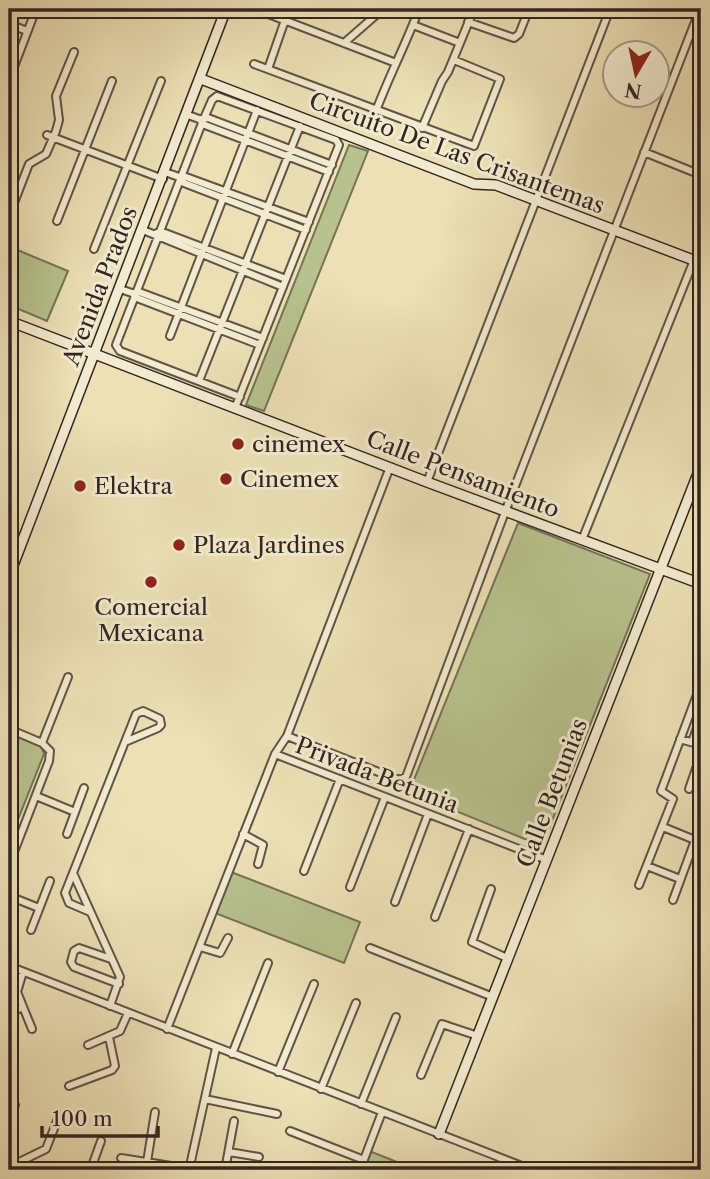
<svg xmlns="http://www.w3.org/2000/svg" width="710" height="1179" viewBox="0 0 710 1179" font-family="'Libre Caslon Text',serif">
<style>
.green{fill:#b7c28e;stroke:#747457;stroke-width:2}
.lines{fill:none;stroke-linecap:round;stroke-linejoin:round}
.street-casing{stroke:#615446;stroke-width:10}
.secondary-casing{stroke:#322520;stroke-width:12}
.street{stroke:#f3ebd0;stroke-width:6}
.secondary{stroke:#f3ebd0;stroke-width:9}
.poi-dot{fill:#8f2418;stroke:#f3ebd0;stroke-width:2.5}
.labels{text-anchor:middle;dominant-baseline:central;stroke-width:6;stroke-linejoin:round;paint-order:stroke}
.street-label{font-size:23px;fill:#322520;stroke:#f3ebd0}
.poi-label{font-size:23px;fill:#322520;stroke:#f3ebd0;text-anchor:start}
</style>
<rect width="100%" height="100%" fill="#ede0b6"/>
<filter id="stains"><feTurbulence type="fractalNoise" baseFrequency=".00286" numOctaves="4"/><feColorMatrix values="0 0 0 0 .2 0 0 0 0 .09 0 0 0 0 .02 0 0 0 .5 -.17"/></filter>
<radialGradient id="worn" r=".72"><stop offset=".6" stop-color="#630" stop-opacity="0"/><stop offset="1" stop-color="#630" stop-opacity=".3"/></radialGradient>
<path class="green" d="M349 145 368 151 264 411 246 405Z
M15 249 68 271 47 321 9 305V265Z
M518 523 650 574 542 846 409 792Z
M9 733 42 747 44 754 11 837H9Z
M231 872 360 922 344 963 215 913Z
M371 1152H372L417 1170H364Z"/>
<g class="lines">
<defs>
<path id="street" d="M255 9 396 63
M468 22 514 38 519 34 529 9
M9 24 27 31
M413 25 460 43
M344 43 383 9
M254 64 474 146 500 79 454 60
M268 69 285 20
M9 80 36 9
M376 111C389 76 406 44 419 9
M188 115 199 119 205 125 329 172
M201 119 208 118 332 165
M422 128 442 81 448 72 474 9
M47 135 163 179
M644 152 701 175
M165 172 179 177 184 183 306 230
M181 177H186L309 222
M12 208 29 164 46 154 56 131 59 120 56 96 74 52
M57 221 112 81
M143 230 283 287
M157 233H165L286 279
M94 249 161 81
M120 289 132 293 137 298 260 345
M134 293 139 292 263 338
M170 336 257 110
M199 381 300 126
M235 408 339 145 336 140 217 96 212 100 202 123 116 345 120 351 240 397
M427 482 610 9
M582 540 694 260
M9 729 42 743 50 751 49 761 9 865
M287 736 399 780 406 777 505 512 700 9
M680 739 701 745
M692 742 701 717
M42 743 68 677
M275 754 547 860
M689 789 701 754
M36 796 75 812
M663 827 695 840
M67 834 84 788
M243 834 263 845 258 864
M647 866 680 879
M304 871 340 779
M73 873 120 977 110 1006
M639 885 673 799 661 791 701 684
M350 887 385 797
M491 889 472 942 507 958
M9 896 39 908
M673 900 701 824
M395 902 428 814
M90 912 69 903 65 893 136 714 143 711 160 719 161 725 158 728 125 742
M435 917 469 829
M31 930 50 881
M200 947 220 953 228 938
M370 948 493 997
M111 959 79 948 74 951 71 962 74 967 119 984
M9 966 532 1170
M23 972 17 992 32 1029
M9 1013 23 1007
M167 1029 275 754 287 736 390 467
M88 1045 120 1031 128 1013
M9 1054 13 1064
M232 1054 268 963
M278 1072 314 984
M421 1075 442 1024 478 1036
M69 1086 112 1070 115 1066 109 1037
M321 1089 356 1003
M205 1099 277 1114
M361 1104 396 1017
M9 1121 15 1105
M290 1131 364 1160
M229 1152 259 1157
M121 1158 190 1169
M147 1162 155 1112
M9 1167 46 1149 57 1121
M80 1170 92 1166 101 1141
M189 1170 216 1048
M225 1170 234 1121
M360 1170 382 1112"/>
<path id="secondary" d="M201 79 474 184 496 185 701 263
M9 321 427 482 701 584
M9 576 226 9
M439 1134 701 466"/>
</defs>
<use href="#street" class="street-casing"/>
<use href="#secondary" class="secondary-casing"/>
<use href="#street" class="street"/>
<use href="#secondary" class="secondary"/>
</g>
<g class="poi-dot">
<circle cx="238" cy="444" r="7"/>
<circle cx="226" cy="479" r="7"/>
<circle cx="80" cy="486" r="7"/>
<circle cx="179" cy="545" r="7"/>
<circle cx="151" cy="582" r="7"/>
</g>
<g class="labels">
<g class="street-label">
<text transform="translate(457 153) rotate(20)">Circuito De Las Crisantemas</text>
<text transform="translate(100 286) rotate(-69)">Avenida Prados</text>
<text transform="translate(463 474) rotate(21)">Calle Pensamiento</text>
<text transform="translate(377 775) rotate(21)">Privada Betunia</text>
<text transform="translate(552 793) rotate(-69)">Calle Betunias</text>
</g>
<g class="poi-label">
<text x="252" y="444">cinemex</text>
<text x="240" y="479">Cinemex</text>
<text x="94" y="486">Elektra</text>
<text x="193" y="545">Plaza Jardines</text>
<text x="151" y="607" text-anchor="middle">Comercial<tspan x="151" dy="26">Mexicana</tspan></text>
</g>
</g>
<rect width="710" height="1179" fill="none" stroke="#ede0b6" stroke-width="35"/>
<rect x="10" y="10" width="689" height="1158" fill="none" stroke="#322520" stroke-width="3.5"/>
<rect x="18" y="18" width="675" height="1144" fill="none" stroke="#322520" stroke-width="2"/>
<g transform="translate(636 74) rotate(189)"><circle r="33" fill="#f3ebd0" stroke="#a69c8a" stroke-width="2"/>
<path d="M0-5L12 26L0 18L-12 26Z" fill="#8f2418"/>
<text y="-10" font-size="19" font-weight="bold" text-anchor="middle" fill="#322520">N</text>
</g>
<path d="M42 1126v10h116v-10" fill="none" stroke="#322520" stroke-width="3.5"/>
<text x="52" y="1126" font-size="21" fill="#322520" stroke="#f3ebd0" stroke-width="5" paint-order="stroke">100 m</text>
<rect width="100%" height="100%" filter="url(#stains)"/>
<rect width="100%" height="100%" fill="url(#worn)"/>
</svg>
